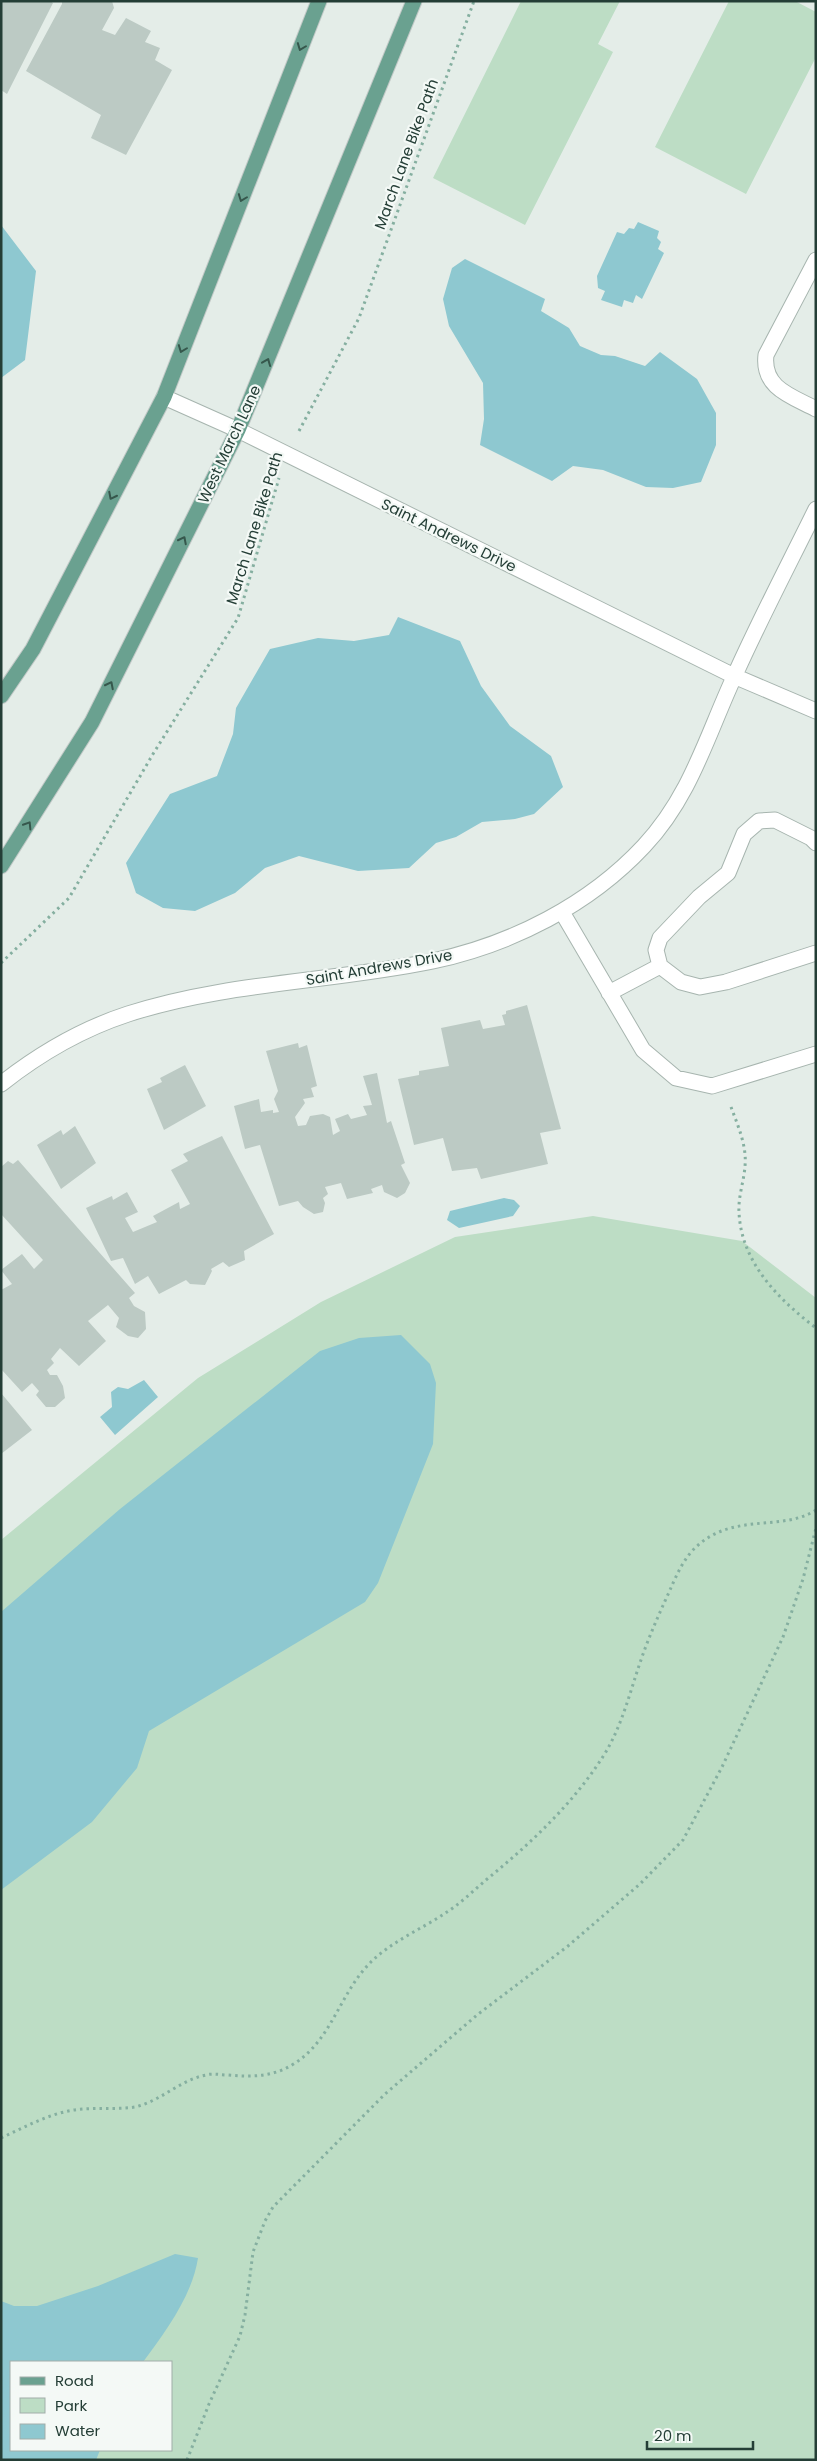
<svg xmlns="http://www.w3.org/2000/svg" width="817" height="2461" viewBox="0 0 817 2461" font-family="Poppins,sans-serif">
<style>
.green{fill:#bdddc5;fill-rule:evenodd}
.water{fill:#8ec8d0}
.building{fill:#bccac4}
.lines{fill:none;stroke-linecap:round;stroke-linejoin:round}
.minor-casing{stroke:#a7b5af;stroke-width:17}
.major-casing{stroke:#c2c9c7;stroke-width:17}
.path{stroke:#85afa0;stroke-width:3;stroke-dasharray:2.5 4;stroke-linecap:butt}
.minor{stroke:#fff;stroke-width:15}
.major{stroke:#6aa190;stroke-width:15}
.oneway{stroke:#36574c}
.labels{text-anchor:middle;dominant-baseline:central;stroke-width:4.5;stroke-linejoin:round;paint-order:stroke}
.street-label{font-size:15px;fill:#243e36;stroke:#f4f9f6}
</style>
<rect width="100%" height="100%" fill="#e4ede8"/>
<path class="green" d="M521 1H620L598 44 613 52 525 225 433 178Z
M729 1H795L816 12V57L746 194 655 147Z
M593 1216 742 1241 816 1298V2460H1V1540L198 1378 321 1302 455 1237ZM11 2362H171V2450H11Z"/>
<path class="water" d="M638 222 659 231 657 238 661 242 658 249 664 253 642 299 636 295 633 303 624 300 622 307 601 300 605 291 598 288 597 276 617 232 624 234 629 228 634 229Z
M1 225 36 271 25 360 1 378Z
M465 259 545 299 541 311 569 328 580 346 601 355 615 356 645 366 660 352 697 379 716 413V445L701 482 673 488 646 487 603 470 573 466 552 481 480 445 484 419 483 383 449 326 443 299 452 268Z
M398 617 460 641 481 686 510 726 551 756 563 787 534 814 515 819 482 822 456 837 436 843 409 868 358 871 299 856 265 868 235 893 195 911 163 908 136 893 126 863 170 794 217 776 233 734 236 708 270 649 318 638 354 641 389 635Z
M504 1198 514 1200 520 1206 513 1216 459 1228 447 1220 450 1211Z
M401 1335 430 1364 436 1383 433 1444 378 1583 365 1602 149 1731 137 1768 92 1822 1 1890V1612L120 1509 320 1351 359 1338Z
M144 1380 158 1397 115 1435 100 1417 112 1407 111 1392 118 1387 128 1389Z
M175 2254 198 2258C192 2296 166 2331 143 2362H11V2450H100L96 2460H1V2301L14 2306H37L98 2286Z"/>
<path class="building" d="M1 1H50L53 3 7 94 1 90Z
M62 1H112L114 8 102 30 115 35 126 18 151 31 145 42 160 48 155 60 172 70 126 155 91 138 101 115 26 71 62 4Z
M527 1005 561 1129 540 1133 548 1164 481 1179 477 1168 452 1171 443 1138 414 1145 398 1079 419 1075V1071L449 1066 441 1028 480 1020 483 1029 505 1025 502 1015 506 1014V1011Z
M298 1043 299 1048 307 1045 317 1086 311 1088 314 1097 303 1099 305 1103 295 1117 298 1126 306 1125 310 1116 323 1114 330 1117 333 1135 340 1131 335 1119 348 1114 351 1119 367 1115 363 1106 372 1105 363 1076 377 1073 387 1123 391 1121 405 1163 401 1165 410 1183 405 1193 397 1198 384 1192 382 1185 371 1189 373 1193 347 1199 341 1183 325 1187 328 1194 323 1198 325 1203 323 1212 314 1214 303 1207 298 1201 279 1206 260 1145 245 1149 234 1106 259 1099 261 1112 273 1110V1113L279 1112 274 1099 278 1091 266 1051Z
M185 1065 206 1106 164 1130 147 1089 162 1082 160 1078Z
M75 1126 96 1163 61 1189 37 1145 61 1130 63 1135Z
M222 1136 274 1234 244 1251 245 1260 229 1267 223 1262 211 1269 212 1271 205 1285 190 1284 186 1280 159 1294 148 1276 135 1284 123 1258 111 1261 86 1208 112 1196 113 1200 127 1192 138 1212 125 1218 133 1232 157 1222 153 1216 179 1202 180 1209 190 1204 171 1170 188 1161 183 1154Z
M18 1160 135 1293 129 1298 134 1306 145 1312 146 1329 138 1338 128 1336 116 1327 119 1318 108 1305 88 1321 106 1341 79 1366 60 1348 51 1359 54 1363 47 1370 50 1375H57L63 1386 65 1398 55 1407H46L36 1395 39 1391 32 1383 22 1392 1 1369V1290L12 1284 1 1270 22 1254 34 1269 43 1260 1 1214V1167L8 1161 13 1164Z
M1 1393 32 1430 1 1454Z"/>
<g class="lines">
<defs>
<path id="minor" d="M816 260 766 355C762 388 791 396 816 409
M164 397 238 430 734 676 816 711
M816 843 811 838 775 820 759 821 744 834 728 873 699 897 660 938 656 950 660 966 681 982 700 987 726 982 816 953
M562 912 643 1050 676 1078 712 1086 816 1054
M609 993 660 966
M1 1084C39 1054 82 1029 128 1014 227 982 332 982 433 961 512 944 589 905 644 846 691 796 707 735 735 675 760 619 789 564 816 509"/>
<path id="major" d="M1 696 33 649 164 397 319 1
M1 866 92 722 238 430 414 1"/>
</defs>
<use href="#minor" class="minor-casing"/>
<use href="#major" class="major-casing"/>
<path class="path" d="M299 431 359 318 474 1
M1 963 69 898 153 754 238 618 279 478
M731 1107C738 1126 747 1146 745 1166 744 1181 738 1197 739 1212 741 1262 778 1299 816 1328
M1 2138C25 2127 48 2114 74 2110 94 2107 115 2110 135 2107 161 2101 180 2080 206 2075 213 2073 220 2075 228 2075 251 2077 272 2077 292 2065 331 2042 339 1995 369 1964 390 1942 422 1929 447 1912 461 1903 473 1891 486 1880 530 1844 573 1804 604 1755 623 1724 630 1691 642 1657 650 1634 660 1612 670 1590 676 1576 684 1558 696 1547 733 1512 782 1532 816 1510
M187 2460 209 2404 240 2336 245 2315 253 2252 265 2221 273 2207 385 2094 477 2015 568 1946 640 1884 683 1840 722 1767 783 1637 803 1579 816 1528"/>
<use href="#minor" class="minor"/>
<use href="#major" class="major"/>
</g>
<defs><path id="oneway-chevron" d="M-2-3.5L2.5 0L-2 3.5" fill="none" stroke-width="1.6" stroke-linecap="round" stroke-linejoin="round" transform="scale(1.25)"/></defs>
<g class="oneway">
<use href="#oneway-chevron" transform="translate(301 47) rotate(111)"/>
<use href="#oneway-chevron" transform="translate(242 198) rotate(111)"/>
<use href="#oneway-chevron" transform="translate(182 349) rotate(111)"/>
<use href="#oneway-chevron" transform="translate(267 362) rotate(-68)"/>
<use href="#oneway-chevron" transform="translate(112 496) rotate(117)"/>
<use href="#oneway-chevron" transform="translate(183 540) rotate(-63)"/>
<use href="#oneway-chevron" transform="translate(110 685) rotate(-63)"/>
<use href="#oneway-chevron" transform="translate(28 825) rotate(-58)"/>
</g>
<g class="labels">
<g class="street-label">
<text transform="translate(406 154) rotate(-70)">March Lane Bike Path</text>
<text transform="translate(229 444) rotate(-65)">West March Lane</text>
<text transform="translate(254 528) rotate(-73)">March Lane Bike Path</text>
<text transform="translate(449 535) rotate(26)">Saint Andrews Drive</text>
<text transform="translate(379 967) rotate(-10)">Saint Andrews Drive</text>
</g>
</g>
<rect width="817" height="2461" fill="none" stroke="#243e36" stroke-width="5"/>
<rect x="10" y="2361" width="162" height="90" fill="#f4f9f6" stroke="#a1aea9"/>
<rect x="20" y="2377" width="25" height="8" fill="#6aa190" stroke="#a1aea9"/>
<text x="55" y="2386" font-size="15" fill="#243e36">Road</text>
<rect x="20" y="2398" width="25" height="15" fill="#bdddc5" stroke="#a1aea9"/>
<text x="55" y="2411" font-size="15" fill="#243e36">Park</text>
<rect x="20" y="2424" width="25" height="15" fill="#8ec8d0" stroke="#a1aea9"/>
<text x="55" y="2436" font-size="15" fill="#243e36">Water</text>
<path d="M647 2441v8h106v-8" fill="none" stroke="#243e36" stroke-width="2.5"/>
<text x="654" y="2441" font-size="15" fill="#243e36" stroke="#f4f9f6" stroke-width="4" paint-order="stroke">20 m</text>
</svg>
